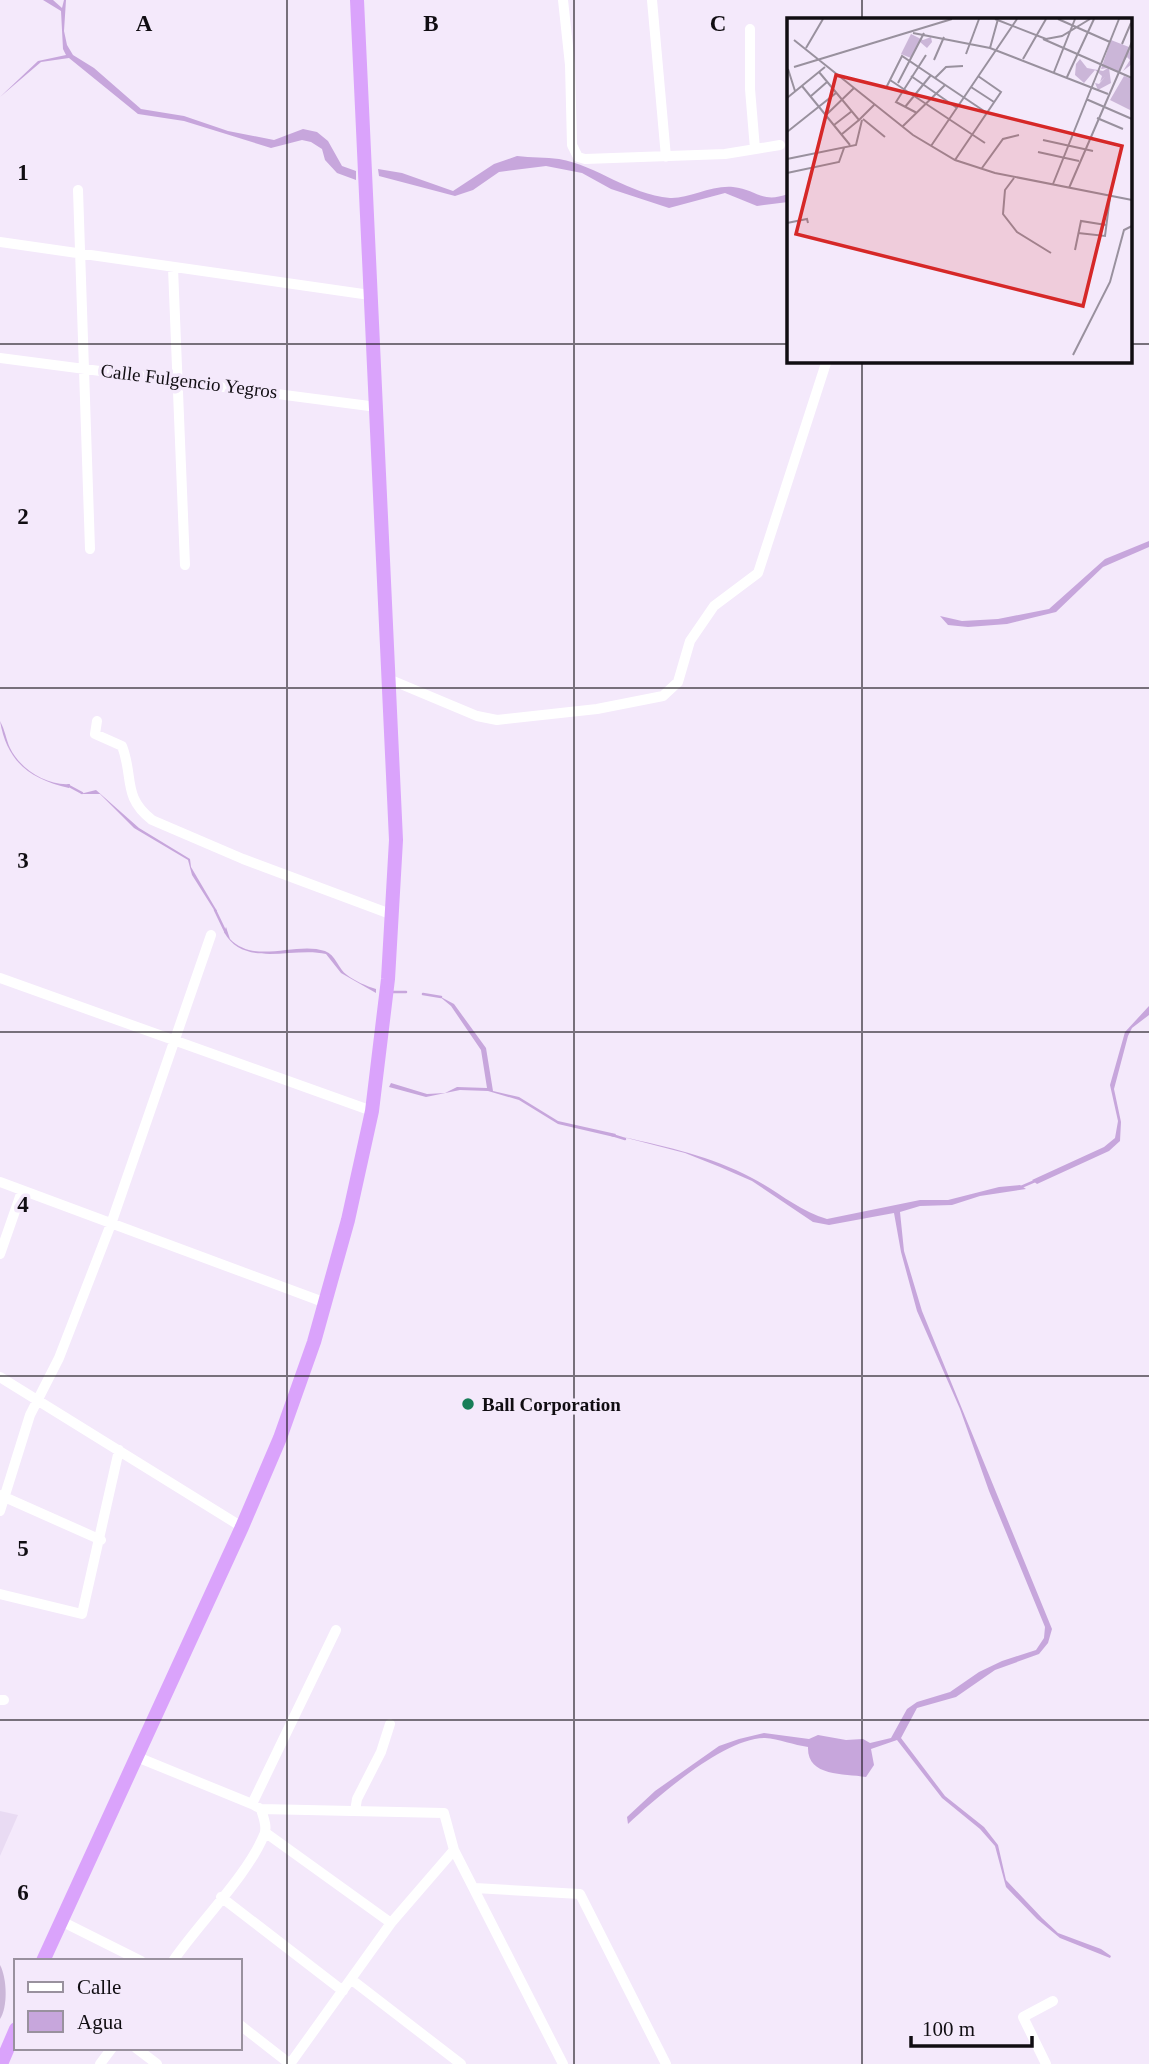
<svg xmlns="http://www.w3.org/2000/svg" width="1149" height="2064" viewBox="0 0 1149 2064" font-family="'Times New Roman',serif">
<style>
.built{fill:#e9dbf3}
.green{fill:#cbb6d8}
.water{fill:#c7a6dc}
.lines{fill:none;stroke-linecap:round;stroke-linejoin:round}
.stream{stroke:#c7a6dc;stroke-width:2.5}
.minor{stroke:#fff;stroke-width:10}
.highway{stroke:#daa3fb;stroke-width:14}
.grid{fill:none;stroke:#100d12;stroke-width:2;stroke-opacity:0.55}
.poi-dot{fill:#187e58;stroke:#f4e9fb;stroke-width:2.5}
.labels{text-anchor:middle;dominant-baseline:central;stroke-width:7;stroke-linejoin:round;paint-order:stroke}
.street-label{font-size:19px;fill:#100d12;stroke:#f4e9fb}
.poi-label{font-size:19px;font-weight:bold;fill:#100d12;stroke:#f4e9fb;text-anchor:start}
.inset-road{fill:none;stroke:#99919e;stroke-width:2}
.view{fill:#d62828;fill-opacity:0.15;stroke:#d62828;stroke-width:3.5}
.inset-edge{fill:none;stroke:#100d12;stroke-width:3.5}
.grid-label{font-size:23px;text-anchor:middle;font-weight:bold;fill:#100d12;stroke:#f4e9fb;stroke-width:7;stroke-linejoin:round;paint-order:stroke}
</style>
<rect width="100%" height="100%" fill="#f4e9fb"/>
<path class="built" d="M0 1811 18 1815 0 1856Z"/>
<path class="green" d="M0 1965C7 1978 8 2007 0 2019Z"/>
<path class="water" d="M43 0H53L62 8 64 0H66L64 31 67 45 73 55 94 68 141 109 184 116 228 131 274 140 303 129 317 132 328 141 342 166 356 171V180L337 173 325 160 322 149 311 142 302 140 271 148 184 121 138 114 69 58 41 62 0 97 38 61 66 55 63 49 61 11Z
M517 156C531 158 546 157 559 159 598 166 628 194 670 198 688 199 711 185 733 187 756 189 761 204 788 194V202L757 206 725 193 669 208 611 189 582 173 546 166 499 172 473 190 455 196 379 176 378 169 402 173 453 191 494 164Z
M1149 541V547L1103 567 1056 612 1007 624 968 627 948 625 940 616 962 621 998 619 1049 609 1105 559Z
M0 721C5 730 6 739 10 748 20 769 47 786 70 784L69 788C30 779 7 762 0 721Z
M96 790 139 828 190 859 191 867 217 911 216 913 192 875 188 860 134 828 100 794H80Z
M226 927 230 939C255 965 296 941 325 951 336 955 338 969 347 975 355 981 366 986 376 989V993L341 973 326 954C294 946 244 969 224 932Z
M439 996 454 1004 486 1048 493 1091 519 1097 558 1121 616 1134 614 1137 558 1124 519 1100 488 1091 460 1090 426 1097 389 1087 391 1083 427 1094 445 1093 457 1087 487 1088 481 1050 451 1006Z
M1149 1006V1015L1132 1028 1128 1036 1114 1089 1121 1122 1120 1141 1109 1151 1037 1184 1032 1180 1104 1147 1115 1138 1118 1121 1110 1085 1125 1032Z
M623 1137C667 1147 711 1156 752 1178 777 1191 799 1211 827 1219L920 1200H948L999 1187 1020 1185 1026 1189 980 1196 952 1205 920 1206 900 1212 904 1251 922 1311 1052 1629 1048 1643 1039 1654 995 1670 956 1697 917 1708 901 1738 945 1796 984 1827 998 1845 1006 1880 1042 1918 1058 1933 1101 1949 1111 1956 1110 1958 1060 1938 1037 1919 1006 1887 995 1846 980 1829 942 1798 897 1740 871 1749 874 1765 866 1777C843 1773 807 1777 808 1747 794 1745 779 1739 765 1738 724 1738 657 1797 628 1824L627 1817 655 1791 719 1746 739 1739 764 1733 809 1739 818 1735 846 1740 863 1739 870 1743 891 1738 907 1709 917 1702 950 1692 979 1672 1002 1661 1036 1650 1044 1638 1045 1627 989 1491 960 1409 917 1311 901 1252 894 1213 829 1225 813 1222 752 1181 720 1167 685 1153Z"/>
<g class="lines">
<path class="stream" d="M69 786 82 793
M215 910 226 933
M392 992H406
M423 994 441 997
M612 1135 625 1139
M1021 1187 1035 1181"/>
<path class="minor" d="M563 0 570 65 572 145 578 157 585 159 725 154 780 145
M652 0 666 157
M750 29V89L755 149
M78 190 90 549
M0 242 370 295
M173 268 185 565
M0 358 377 407
M391 680 477 716 497 720 597 709 663 696 678 682 690 641 714 606 758 573 827 360
M97 721 95 734 122 746C134 777 122 797 152 820L243 859 393 915
M0 978 372 1111
M0 1182 326 1303
M0 1254 22 1191
M0 1377 242 1527
M0 1495 101 1540
M0 1511 30 1415 59 1358 111 1224 211 935
M0 1594 82 1614 119 1450
M0 1700H4
M137 1757 252 1804 261 1809C263 1817 268 1827 264 1835 247 1876 199 1923 173 1961
M252 1804 336 1630
M261 1809 444 1813 454 1850 563 2064
M355 1811 357 1799 381 1752 390 1724
M266 1833 391 1923
M475 1888 580 1894 666 2064
M221 1897 343 1991
M61 1921 141 1961
M352 1980 461 2064
M240 2025 290 2064
M136 2048 157 2064
M100 2064 112 2048
M290 2064 391 1923 454 1850
M1046 2064 1023 2017 1053 2001"/>
<path class="highway" d="M43 1961 242 1527 280 1438 314 1342 348 1220 372 1111 388 979 396 840 357 0
M1 2064 16 2029"/>
</g>
<path class="grid" d="M287 0V2064M574 0V2064M862 0V19M0 344H788M1130 344H1149M862 360V2064M0 688H1149M0 1032H1149M0 1376H1149M0 1720H1149"/>
<circle class="poi-dot" cx="468" cy="1404" r="7"/>
<g class="labels">
<g class="street-label">
<text transform="translate(189 381) rotate(7)">Calle Fulgencio Yegros</text>
</g>
<g class="poi-label">
<text x="482" y="1404">Ball Corporation</text>
</g>
</g>
<g transform="translate(787 18)">
<rect width="345" height="345" fill="#f4e9fb"/>
<path d="M124 16 136 22 144 19 145 24 140 30 133 24 124 40 114 36ZM324 22 342 29 345 46 336 53 343 42 340 39 331 54 322 50 324 65 311 72 308 65 312 66 318 59 313 64 315 58 308 52 297 65 288 57 289 46 293 41 300 50 316 53 321 50 314 51ZM337 58 345 61V93L323 82Z" fill="#cbb6d8"/>
<path class="inset-road" d="M208 1 259 21 275 18 303 1M271 1 323 24M126 15 203 30 321 76M256 21 345 60M7 22 126 117 168 142 208 155 345 182M335 26 344 5M19 30 36 1M203 30 211 1M179 36 192 1M236 41 259 1M147 42 157 19M7 49 165 1M1 51 8 73M32 54 72 102 87 87M267 54 288 1M124 58 170 90M280 59 307 1M148 60 159 49 176 48M103 62 198 125M111 65 137 15M15 68 63 127M184 69 207 84M99 70 115 38 200 95M24 78 40 64M0 80 38 49M299 81 345 101M118 89 144 57M130 95 109 84 139 37M39 97 67 70M310 100 336 111M76 101 98 119M47 107 65 93M116 108 158 67M0 114 49 75M55 116 72 102M256 122 306 133M144 128 230 1M251 134 292 143M0 141 69 127 75 102M168 142 214 74 191 58M195 150 216 121 232 117M0 155 52 144 57 130M227 160 218 172 216 196 230 214 264 235M266 166 332 1M282 170 345 24M0 205 20 201 21 205M291 215 318 218 323 179M288 232 294 203 319 207M286 337 323 264 337 212 345 208"/>
<path class="view" d="M49 57 335 128 296 288 9 216Z"/>
<rect width="345" height="345" class="inset-edge"/>
</g>
<g class="grid-label">
<text x="144" y="31">A</text>
<text x="431" y="31">B</text>
<text x="718" y="31">C</text>
<text x="23" y="180">1</text>
<text x="23" y="524">2</text>
<text x="23" y="868">3</text>
<text x="23" y="1212">4</text>
<text x="23" y="1556">5</text>
<text x="23" y="1900">6</text>
</g>
<rect x="14" y="1959" width="228" height="91" fill="#f4e9fb" stroke="#99919e" stroke-width="2"/>
<rect x="28" y="1982" width="35" height="10" fill="#ffffff" stroke="#99919e" stroke-width="2"/>
<text x="77" y="1994" font-size="21" fill="#100d12">Calle</text>
<rect x="28" y="2011" width="35" height="21" fill="#c7a6dc" stroke="#99919e" stroke-width="2"/>
<text x="77" y="2029" font-size="21" fill="#100d12">Agua</text>
<path d="M911 2036v10h121v-10" fill="none" stroke="#100d12" stroke-width="3.5"/>
<text x="922" y="2036" font-size="21" fill="#100d12" stroke="#f4e9fb" stroke-width="5" paint-order="stroke">100 m</text>
</svg>
